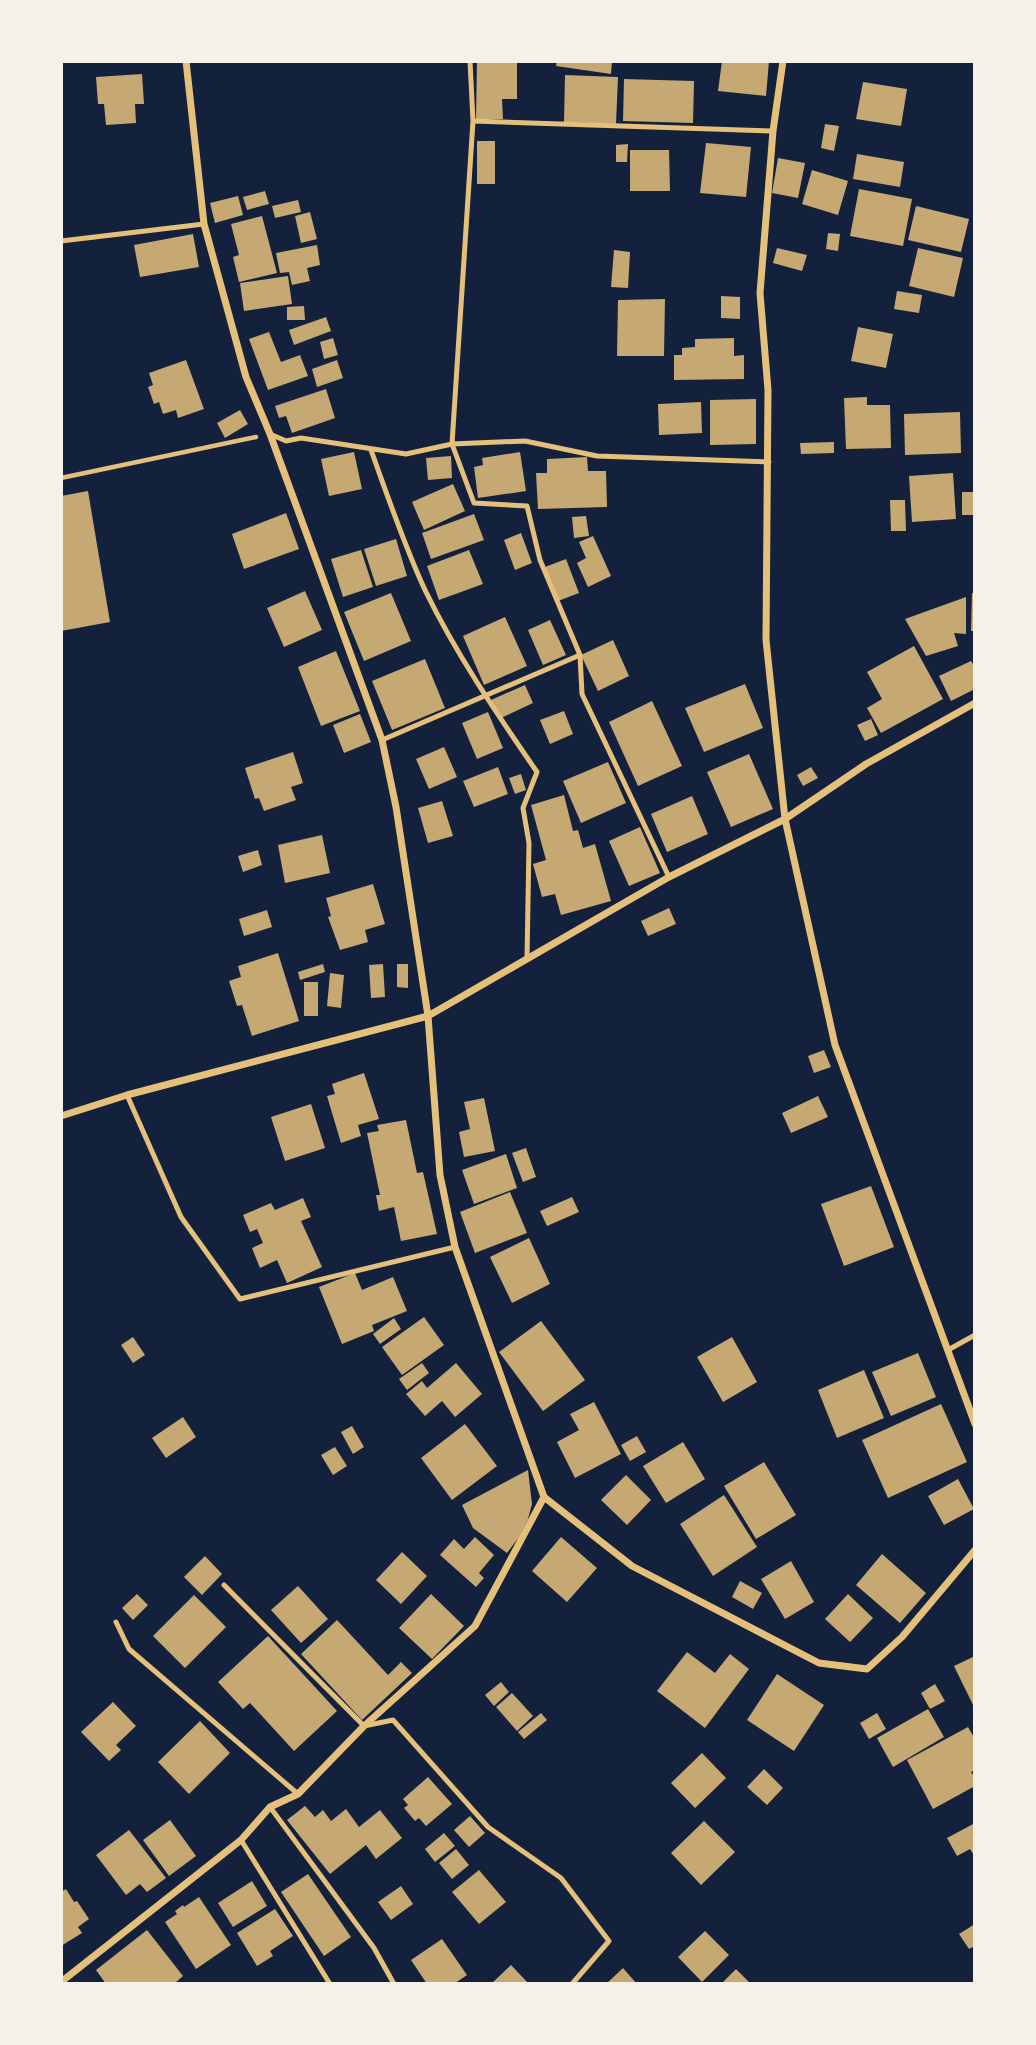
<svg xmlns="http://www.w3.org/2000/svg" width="1036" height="2045" viewBox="0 0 1036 2045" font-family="Jost,sans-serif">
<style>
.building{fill:#c6a872}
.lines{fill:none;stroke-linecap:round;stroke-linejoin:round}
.path{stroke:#e5c07b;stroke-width:4.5}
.service{stroke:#e5c07b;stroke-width:5}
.minor{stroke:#e5c07b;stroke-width:7}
</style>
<rect width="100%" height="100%" fill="#14213d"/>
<path class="building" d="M477 61 517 62V99H502L503 119H476Z
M557 61H612L611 74 556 66Z
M722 61H769L766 96 718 91Z
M142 74 144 104H135L136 123 106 125 104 104H98L96 77Z
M565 75 618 77 616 124 564 122Z
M624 79 694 81 693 123 623 121Z
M863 82 907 89 901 126 856 119Z
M825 124 839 126 834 151 821 148Z
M477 141H495V184H477Z
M706 143 751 147 746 197 700 193Z
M628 144 627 162H616V145Z
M630 150H669L670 191H630Z
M857 154 904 162 900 187 853 179Z
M778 158 805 163 798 198 772 193Z
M812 170 848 181 838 215 802 204Z
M859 189 912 199 903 246 850 236Z
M265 191 269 204 247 210 243 197Z
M238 196 243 215 215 223 210 203Z
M298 200 301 212 275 218 272 206Z
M916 206 969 219 961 252 908 240Z
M310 212 317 239 301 243 295 216Z
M262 216 277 273 239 282 233 257 239 255 231 224Z
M828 233 840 234 838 251 826 249Z
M193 234 199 267 140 277 134 245Z
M317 245 320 265 307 268 310 281 292 285 289 272 280 273 276 253Z
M777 248 807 255 802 271 773 263Z
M918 248 963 258 954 297 909 286Z
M614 250 630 252 628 288 611 287Z
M288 276 292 304 244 311 240 283Z
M897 291 922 295 919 313 894 309Z
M721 296 740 297V319L721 318Z
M665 299 664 356H617L618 300Z
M304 306 305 320H287V307Z
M326 317 331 331 294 345 289 330Z
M858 327 893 334 886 368 851 361Z
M269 332 281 362 300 355 308 376 268 390 249 339Z
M333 338 338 355 324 359 320 342Z
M734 338V356L744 355V379L674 380V355H682V348L695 347V339Z
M186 360 204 409 178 418 176 410 163 414 159 402 154 404 148 387 153 385 149 373Z
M337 360 343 378 317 387 312 369Z
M326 389 335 418 292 433 286 416 279 418 275 406Z
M867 397V405H890L891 448 846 449 844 398Z
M756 399V444L710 445V400Z
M701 402 702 433 659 435 658 404Z
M240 410 248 424 225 438 217 423Z
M960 412 961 453 905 455 904 414Z
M834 442V453L801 454 800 443Z
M354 452 362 489 329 496 321 459Z
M520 452 526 491 478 498 474 467 483 465 482 458Z
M451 456 452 478 428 480 426 458Z
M587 457 588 471H606L607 507 538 509 536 473H547V459Z
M953 473 956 519 912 522 909 476Z
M453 484 465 511 424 530 412 502Z
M88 491 110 622 61 631V496Z
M962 492H975V515H962Z
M890 500H905L906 531H891Z
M286 513 299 549 244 569 232 534Z
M474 514 484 540 431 559 422 533Z
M586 516 589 536 574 538 572 517Z
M521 533 532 563 515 570 504 540Z
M593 536 611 576 588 587 577 563 586 558 579 542Z
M396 539 407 576 376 586 364 549Z
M361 550 373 587 343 597 331 559Z
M469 550 483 584 439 600 427 566Z
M566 559 579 593 558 601 545 567Z
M305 591 322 630 284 647 267 608Z
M391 593 411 641 364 661 344 612Z
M972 593H975V631H971Z
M966 597V634L954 633 958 646 926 656 905 619Z
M505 617 527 666 484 685 463 636Z
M550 620 566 655 543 665 528 630Z
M613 640 629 676 598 691 581 655Z
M914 646 943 699 881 733 867 708 882 699 867 672Z
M336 651 360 711 321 726 298 667Z
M425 659 445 708 392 730 372 681Z
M971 661 975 667V689L951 701 939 676Z
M745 684 763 728 704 752 685 708Z
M525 685 533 703 499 719 491 700Z
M652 701 682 766 638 786 609 722Z
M564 711 573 734 550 744 540 720Z
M488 712 503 748 477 759 462 723Z
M360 714 371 742 344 753 333 725Z
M871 719 878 735 865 741 857 725Z
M444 747 457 777 429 789 416 759Z
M293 752 303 783 291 787 296 800 264 811 259 798 255 799 245 768Z
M749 754 773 809 731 827 707 772Z
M608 762 626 803 581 823 563 781Z
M498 767 508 794 474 807 463 781Z
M811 767 818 778 803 786 797 775Z
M521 774 526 790 515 794 509 778Z
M564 795 573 831 578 830 583 848 595 844 611 901 561 915 555 894 542 897 533 864 546 860 531 805Z
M692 796 708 834 667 852 651 814Z
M442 801 453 836 428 843 418 808Z
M640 827 660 873 629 886 609 841Z
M322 835 330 873 285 883 278 845Z
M258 850 262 865 243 872 238 856Z
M373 884 385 924 365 930 368 942 340 950 328 917 331 916 326 898Z
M669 908 676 924 648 936 641 921Z
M267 910 272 927 244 936 239 919Z
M278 953 299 1021 252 1036 242 1005 237 1006 229 981 241 977 238 966Z
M323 964 325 972 300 980 298 972Z
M383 964 385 997 371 998 369 965Z
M397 964H408V988L397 987Z
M330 973 344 975 341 1008 327 1006Z
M304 982H318V1016H304Z
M824 1050 831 1067 814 1073 808 1056Z
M364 1073 379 1119 358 1125 361 1136 341 1143 327 1096 335 1094 332 1084Z
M818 1096 828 1117 791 1133 782 1113Z
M484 1098 495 1151 464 1157 459 1132 470 1129 464 1102Z
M311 1104 325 1148 285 1161 271 1117Z
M406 1120 417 1173 423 1172 437 1234 401 1241 394 1207 379 1211 376 1195H380L367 1133 379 1131 377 1125Z
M526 1148 536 1177 523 1182 512 1153Z
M506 1154 517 1188 474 1204 462 1170Z
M871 1186 894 1247 844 1266 821 1204Z
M510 1192 527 1233 475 1253 460 1212Z
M572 1197 579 1212 547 1226 540 1211Z
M303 1198 311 1217 301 1221 322 1267 287 1283 277 1260 260 1268 252 1248 263 1243 257 1229 250 1232 243 1215 271 1203 275 1210Z
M529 1238 550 1284 512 1303 490 1257Z
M355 1273 362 1290 393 1277 407 1311 372 1325 374 1331 342 1344 319 1287Z
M424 1317 444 1345 402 1375 382 1347Z
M394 1318 401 1329 380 1344 373 1334Z
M541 1321 585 1380 543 1411 499 1352Z
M133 1337 145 1355 133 1363 121 1345Z
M732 1337 757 1382 723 1402 697 1357Z
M918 1353 936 1397 891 1416 872 1372Z
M422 1363 429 1373 407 1390 399 1379Z
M456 1363 482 1394 455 1417 442 1401 425 1416 406 1394 422 1381 427 1388Z
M864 1370 884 1418 837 1438 818 1390Z
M594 1402 621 1454 575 1478 557 1442 579 1430 570 1414Z
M941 1404 967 1462 888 1498 862 1440Z
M183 1417 196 1437 166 1458 152 1438Z
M465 1424 497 1466 452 1500 421 1458Z
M352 1426 364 1447 353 1454 341 1432Z
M637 1436 646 1452 630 1461 621 1445Z
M683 1442 705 1479 666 1503 643 1466Z
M335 1447 347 1466 333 1475 321 1455Z
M764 1462 796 1515 756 1539 724 1486Z
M528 1470 532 1504 528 1519 519 1537 507 1553 473 1528 462 1505Z
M626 1475 651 1500 627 1525 601 1500Z
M958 1479 974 1509 944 1525 928 1496Z
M724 1495 757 1547 713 1576 680 1524Z
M475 1537 494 1555 479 1573 484 1578 476 1587 440 1555 454 1539 464 1549Z
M561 1537 597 1568 567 1602 532 1571Z
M402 1552 427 1576 401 1604 376 1580Z
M882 1554 926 1593 900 1623 856 1585Z
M205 1556 222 1574 202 1595 184 1577Z
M791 1561 814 1602 785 1619 761 1579Z
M740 1581 762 1593 753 1609 732 1597Z
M298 1586 328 1619 301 1643 271 1610Z
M137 1594 148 1605 133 1620 122 1608Z
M431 1594 464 1626 432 1659 399 1628Z
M848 1594 873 1618 850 1642 825 1619Z
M194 1595 226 1627 185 1668 153 1636Z
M337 1620 388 1675 401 1662 412 1673 362 1720 301 1654Z
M268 1636 337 1711 294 1751 250 1703 243 1709 218 1682Z
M687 1652 715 1673 730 1654 749 1669 705 1728 657 1691Z
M975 1656V1709L954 1666Z
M777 1674 824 1705 794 1751 747 1720Z
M501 1682 509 1692 494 1706 485 1695Z
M935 1684 945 1701 930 1709 921 1693Z
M512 1693 533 1716 517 1731 496 1707Z
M113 1702 136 1726 116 1745 121 1750 109 1761 81 1732Z
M928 1709 944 1737 893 1767 877 1738Z
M541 1713 547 1720 524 1739 518 1732Z
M877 1713 886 1729 869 1739 860 1723Z
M200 1721 230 1753 189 1794 158 1762Z
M968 1727 975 1739V1770L971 1772 975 1778V1786L933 1809 907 1760Z
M702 1753 726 1778 695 1808 671 1783Z
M764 1769 783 1788 767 1805 747 1787Z
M428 1777 452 1804 426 1826 419 1818 415 1821 404 1808 408 1805 403 1799Z
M305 1806 315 1817 323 1810 331 1821 346 1809 359 1827 380 1810 402 1838 376 1859 366 1845 330 1874 287 1820Z
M470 1816 485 1833 469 1847 454 1830Z
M170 1820 196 1856 169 1876 143 1840Z
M704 1821 735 1852 701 1885 671 1853Z
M975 1823V1857L970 1849 957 1856 947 1838Z
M129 1830 166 1878 147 1892 140 1884 126 1895 96 1855Z
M444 1833 455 1846 435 1862 425 1849Z
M456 1849 469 1865 452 1879 439 1863Z
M479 1870 506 1902 479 1924 452 1892Z
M308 1874 351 1937 324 1956 281 1892Z
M252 1881 267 1906 233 1927 218 1903Z
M401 1886 413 1904 391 1920 378 1902Z
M66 1889 74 1902 77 1901 89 1919 78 1927 82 1933 61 1946V1892Z
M199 1897 231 1945 196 1969 165 1922 177 1914 175 1911 183 1905 184 1907Z
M275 1909 293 1936 270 1951 273 1956 257 1966 237 1933Z
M975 1924V1946L969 1949 959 1934Z
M147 1930 183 1976 174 1984H106L96 1970Z
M705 1931 729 1955 702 1982 678 1957Z
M442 1939 467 1975 454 1984H427L411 1960Z
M511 1965 529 1984H491Z
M623 1968 637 1984H606Z
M736 1969 751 1984H721Z"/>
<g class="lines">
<path class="path" d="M61 478 256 437"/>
<path class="service" d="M470 61 473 121 452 444 474 503 527 506 540 560 580 655 582 694 669 877
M473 121 773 131
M61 241 204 224
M270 434 286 441 301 438 406 454 452 444 525 441 597 456 769 462
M371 450C388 497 404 545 425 590 456 654 497 714 537 772L523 808 529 843 527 959
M382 740 580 655
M127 1095 181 1217 240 1299 455 1247
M948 1350 975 1335
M224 1585 364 1726 393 1720 488 1827 561 1878 609 1941 572 1984
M116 1622 129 1649 298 1794
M270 1807 374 1948 394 1984
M241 1840 330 1984"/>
<path class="minor" d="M186 61 204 224 246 377 270 434 382 740 396 807 428 1016 440 1175 455 1247 544 1497
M783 61 773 131 760 293 768 390 766 640 785 819 835 1045 975 1424
M61 1116 127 1095 428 1016 669 877 785 819 866 764 975 703
M61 1982 241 1840 270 1807 298 1794 364 1726 475 1626 544 1497 632 1566 819 1663 867 1669 902 1637 975 1550"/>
</g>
<rect width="1036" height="2045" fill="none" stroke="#f6f1e7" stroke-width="126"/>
</svg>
